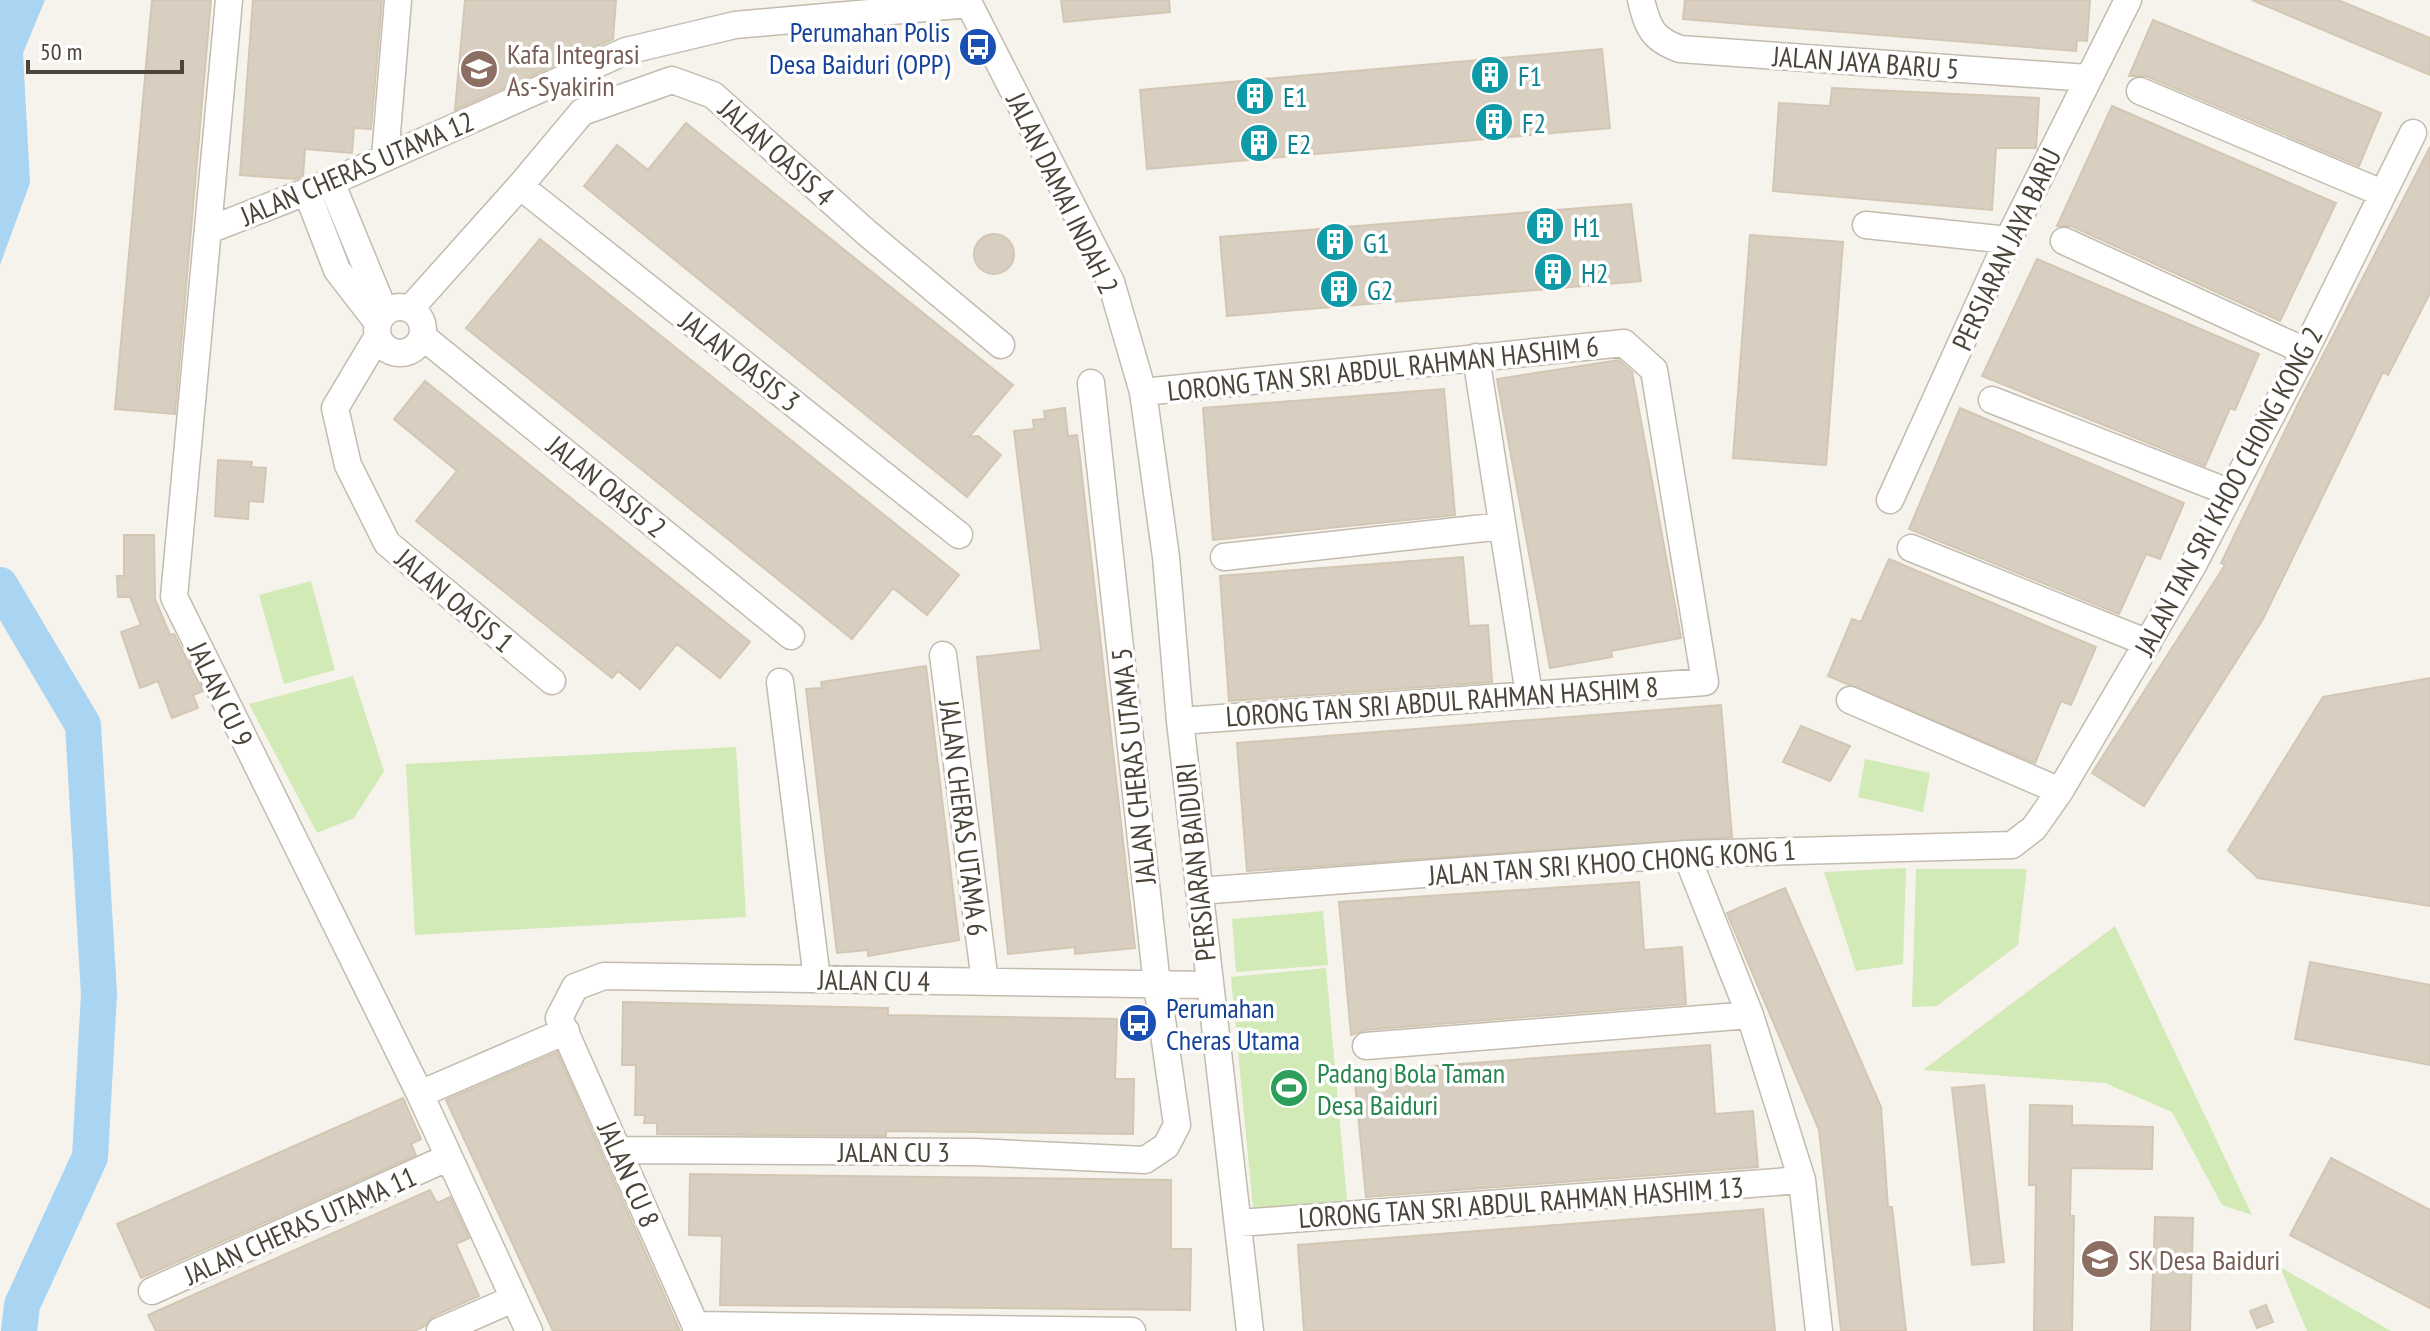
<svg xmlns="http://www.w3.org/2000/svg" width="2430" height="1331" viewBox="0 0 2430 1331" font-family="'PT Sans Narrow',sans-serif">
<style>
.green{fill:#d2eab5}
.water{fill:#a9d4f2}
.lines{fill:none;stroke-linecap:round;stroke-linejoin:round}
.river{stroke:#a9d4f2;stroke-width:36}
.building{fill:#d8cfc1;stroke:#d3c7b4;stroke-width:2}
.minor-casing{stroke:#c2bbae;stroke-width:29}
.minor{stroke:#fff;stroke-width:26}
.labels{text-anchor:middle;dominant-baseline:central;stroke-width:7;stroke-linejoin:round;paint-order:stroke}
.transit-label{font-size:28px;fill:#164399;stroke:#fff;text-anchor:end}
.education-label{font-size:28px;fill:#785e54;stroke:#fff;text-anchor:start}
.street-label{font-size:28px;fill:#4b4439;stroke:#fff}
.culture-label{font-size:28px;fill:#0d838f;stroke:#fff;text-anchor:start}
.leisure-label{font-size:28px;fill:#27864d;stroke:#fff;text-anchor:start}
</style>
<rect width="100%" height="100%" fill="#f6f3ec"/>
<path class="green" d="M311 581 335 670 284 684 259 595Z
M353 676 384 771 354 818 317 833 249 704Z
M736 747 746 917 415 935 406 764Z
M1865 759 1930 773 1923 812 1858 797Z
M1906 868 1903 964 1856 971 1824 872Z
M1916 869H2027L2018 945 1937 1006 1912 1007Z
M1323 911 1328 965 1236 972 1232 919Z
M2115 926 2252 1215 2222 1205 2172 1112 2105 1083 1923 1070Z
M1326 968 1347 1200 1253 1209 1231 977Z
M2280 1267 2391 1331H2307Z"/>
<path class="water" d="M0 0H45L23 53 30 183 0 265Z"/>
<g class="lines">
<path class="river" d="M0 585 83 725 99 994 90 1157 22 1305 19 1331"/>
</g>
<path class="building" d="M152 0H211L175 414 115 409Z
M253 0H382L371 129 354 128 352 153 305 149 303 176 295 179 240 175Z
M465 0H616L613 39 455 110Z
M1061 0H1169L1170 12 1064 22Z
M1685 0H2090L2087 41 2077 40 2076 51 1683 19Z
M2252 0H2338L2430 38V75Z
M2153 20 2381 113 2359 166 2146 76H2129Z
M1602 49 1610 128 1147 169 1140 90Z
M1832 88 2039 98 2036 148H1996L1992 210 1773 191 1779 103 1830 106Z
M2112 106 2336 203 2280 321 2071 226H2057Z
M686 123 1013 385 969 437 978 436 1001 455 967 497 584 186 617 145 648 170Z
M2430 147V293L2388 375 2383 372 2263 619 2144 806 2092 773 2225 565 2221 563 2300 400Z
M1631 204 1641 281 1227 316 1220 237Z
M974 254a20 20 0 1 1 40 0a20 20 0 1 1-40 0Z
M1750 235 1843 242 1826 465 1733 458Z
M540 239 959 575 927 615 893 588 852 639 466 328Z
M2037 259 2259 354 2235 410 2230 408 2205 466 1982 376Z
M1619 360 1632 372 1681 638 1611 651 1612 657 1550 668 1497 379Z
M425 381 750 642 720 678 677 644 640 689 618 671 612 678 416 521 457 471 394 419Z
M1444 389 1455 515 1213 540 1203 408Z
M1065 408 1068 436 1077 435 1080 458 1135 948 1075 954V947L1008 954 977 657 1041 650 1014 431 1034 429 1033 420 1045 419 1044 411Z
M1960 408 2184 503 2160 559 2146 554 2119 614 1909 529Z
M218 460 252 462 251 467 266 468 263 502 249 501 248 519 215 516Z
M124 535H154L155 599 170 635 174 634 203 691 193 695 198 708 172 718 158 681 140 688 121 632 141 625 130 597H118L117 576H124Z
M1463 557 1469 626 1488 625 1492 682 1229 701 1220 576Z
M1889 559 2096 647 2071 705 2061 701 2035 763 1828 676 1852 619 1861 622Z
M926 666 959 940 868 956V950L837 953 806 689 822 688 821 682Z
M2430 678V906L2258 878 2228 850 2323 697Z
M1721 705 1732 837 1247 871 1237 743Z
M1801 726 1850 746 1830 781 1783 762Z
M1639 882 1644 950 1682 947 1686 1004 1365 1030 1351 1035 1339 902Z
M1785 888 1881 1107 1888 1207H1892L1906 1331H1841L1819 1130 1727 913Z
M2310 962 2430 985V1065L2295 1039Z
M623 1002 888 1008V1015L1117 1019 1115 1079H1134L1133 1134 886 1131V1136L657 1134V1123H644L645 1115H635L636 1065H622Z
M1710 1045 1715 1114 1753 1111 1758 1167 1366 1197 1354 1072Z
M557 1052 680 1331H553L446 1100Z
M1984 1085 2004 1262 1972 1265 1952 1088Z
M403 1098 421 1139 411 1144 416 1155 141 1278 117 1224Z
M2030 1105 2072 1106V1125L2153 1127 2152 1169 2071 1168 2070 1216H2074L2072 1331H2034L2036 1185H2029Z
M2331 1158 2430 1210V1308L2290 1235Z
M690 1174 1171 1180V1249H1191L1190 1310 720 1305 722 1236 689 1235Z
M430 1190 437 1203 450 1197 469 1238 456 1244 479 1296 434 1316 425 1326 415 1331H156L148 1315Z
M1763 1209 1775 1331H1304L1298 1245Z
M2155 1217 2193 1218 2190 1331H2151Z
M2266 1305 2273 1322 2257 1328 2250 1311Z"/>
<g class="lines">
<defs>
<path id="minor" d="M229 0 174 597 420 1094 529 1331
M967 0 1111 282 1143 392 1166 557 1180 721 1250 1331
M1641 0C1648 28 1652 39 1680 49L2088 78
M2140 91 2382 193
M385 157 398 0
M331 182 385 313
M520 186 959 535
M307 192 337 270 378 323
M1866 225 2008 240
M209 230 331 182 626 51 735 25 969 4
M2064 241 2305 351
M377 330a23 23 0 1 1 46 0a23 23 0 1 1-46 0Z
M410 309 520 186 582 112 672 80 713 95 867 233 1001 345
M378 336 335 408 348 465 387 543 552 681
M422 336 791 636
M1476 357 1529 694
M1143 392 1624 343 1654 370 1705 682 1180 721
M1992 400 2231 493
M1890 500 2008 240 2128 0
M1911 548 2148 643
M1224 557 1502 526
M943 655 985 982
M780 682 817 979
M1850 700 2060 791
M1686 854 1750 1015 1802 1180 1819 1331
M1199 891 1686 854 2012 845 2034 828 2060 791 2192 567 2305 351 2413 133
M1366 1046 1750 1015
M420 1094 566 1031
M618 1150 974 1152 1145 1160 1166 1146 1177 1125 1157 985 1091 383
M1240 1223 1802 1180
M152 1291 447 1158
M695 1325 1132 1331
M440 1331 513 1299
M698 1331 559 1018 575 987 604 976 1209 985"/>
</defs>
<use href="#minor" class="minor-casing"/>
<use href="#minor" class="minor"/>
</g>
<defs>
<symbol id="bus-disc" viewBox="-11 -11 22 22"><circle r="9.5" fill="#1a4fb4" stroke="#fff"/><path d="M-5-6H5V4H4V6H2V4H-2V6H-4V4H-5ZM-3.5-4V0h7V-4ZM-3.5 1.2v1.5H-2V1.2ZM2 1.2v1.5H3.5V1.2Z" fill="#fff"/></symbol>
<symbol id="school-disc" viewBox="-11 -11 22 22"><circle r="9.5" fill="#8d6e63" stroke="#fff"/><path d="M0-5L7-2L0 1L-7-2ZM-4 1L0 2.5L4 1V4Q0 6-4 4Z" fill="#fff"/></symbol>
<symbol id="building-disc" viewBox="-11 -11 22 22"><circle r="9.5" fill="#0f9aa8" stroke="#fff"/><path d="M-4-6H4V6H1V3H-1V6H-4ZM-2.5-4.3h1.7v1.8h-1.7ZM.8-4.3h1.7v1.8H.8ZM-2.5-1h1.7V.8h-1.7ZM.8-1h1.7V.8H.8Z" fill="#fff"/></symbol>
<symbol id="stadium-disc" viewBox="-11 -11 22 22"><circle r="9.5" fill="#2e9e5b" stroke="#fff"/><path d="M0-5a6.5 5 0 1 0 0 10a6.5 5 0 1 0 0-10ZM-3.5-1.8h7v3.6h-7Z" fill="#fff"/></symbol>
</defs>
<g fill-rule="evenodd">
<use href="#bus-disc" x="956" y="25" width="44" height="44"/>
<use href="#school-disc" x="457" y="47" width="44" height="44"/>
<use href="#building-disc" x="1468" y="53" width="44" height="44"/>
<use href="#building-disc" x="1233" y="74" width="44" height="44"/>
<use href="#building-disc" x="1472" y="100" width="44" height="44"/>
<use href="#building-disc" x="1237" y="121" width="44" height="44"/>
<use href="#building-disc" x="1523" y="204" width="44" height="44"/>
<use href="#building-disc" x="1313" y="220" width="44" height="44"/>
<use href="#building-disc" x="1531" y="250" width="44" height="44"/>
<use href="#building-disc" x="1317" y="267" width="44" height="44"/>
<use href="#bus-disc" x="1116" y="1001" width="44" height="44"/>
<use href="#stadium-disc" x="1267" y="1066" width="44" height="44"/>
<use href="#school-disc" x="2078" y="1237" width="44" height="44"/>
</g>
<g class="labels">
<g class="transit-label">
<text x="950" y="31">Perumahan Polis<tspan x="950" dy="32">Desa Baiduri (OPP)</tspan></text>
<text x="1166" y="1007" text-anchor="start">Perumahan<tspan x="1166" dy="32">Cheras Utama</tspan></text>
</g>
<g class="education-label">
<text x="507" y="53">Kafa Integrasi<tspan x="507" dy="32">As-Syakirin</tspan></text>
<text x="2128" y="1259">SK Desa Baiduri</text>
</g>
<g class="street-label">
<text transform="translate(1866 62) rotate(4)">JALAN JAYA BARU 5</text>
<text transform="translate(777 152) rotate(42)">JALAN OASIS 4</text>
<text transform="translate(357 168) rotate(-23)">JALAN CHERAS UTAMA 12</text>
<text transform="translate(1063 193) rotate(64)">JALAN DAMAI INDAH 2</text>
<text transform="translate(2006 249) rotate(-65)">PERSIARAN JAYA BARU</text>
<text transform="translate(740 361) rotate(38)">JALAN OASIS 3</text>
<text transform="translate(1383 368) rotate(-6)">LORONG TAN SRI ABDUL RAHMAN HASHIM 6</text>
<text transform="translate(607 486) rotate(39)">JALAN OASIS 2</text>
<text transform="translate(2228 491) rotate(-62)">JALAN TAN SRI KHOO CHONG KONG 2</text>
<text transform="translate(455 600) rotate(40)">JALAN OASIS 1</text>
<text transform="translate(221 694) rotate(64)">JALAN CU 9</text>
<text transform="translate(1442 701) rotate(-4)">LORONG TAN SRI ABDUL RAHMAN HASHIM 8</text>
<text transform="translate(1133 766) rotate(-96)">JALAN CHERAS UTAMA 5</text>
<text transform="translate(964 818) rotate(83)">JALAN CHERAS UTAMA 6</text>
<text transform="translate(1195 862) rotate(-96)">PERSIARAN BAIDURI</text>
<text transform="translate(1612 862) rotate(-4)">JALAN TAN SRI KHOO CHONG KONG 1</text>
<text transform="translate(874 980) rotate(1)">JALAN CU 4</text>
<text x="894" y="1151">JALAN CU 3</text>
<text transform="translate(629 1174) rotate(66)">JALAN CU 8</text>
<text transform="translate(1521 1202) rotate(-4)">LORONG TAN SRI ABDUL RAHMAN HASHIM 13</text>
<text transform="translate(300 1225) rotate(-24)">JALAN CHERAS UTAMA 11</text>
</g>
<g class="culture-label">
<text x="1518" y="75">F1</text>
<text x="1283" y="96">E1</text>
<text x="1522" y="122">F2</text>
<text x="1287" y="143">E2</text>
<text x="1573" y="226">H1</text>
<text x="1363" y="242">G1</text>
<text x="1581" y="272">H2</text>
<text x="1367" y="289">G2</text>
</g>
<g class="leisure-label">
<text x="1317" y="1072">Padang Bola Taman<tspan x="1317" dy="32">Desa Baiduri</tspan></text>
</g>
</g>
<path d="M28 60v12h154v-12" fill="none" stroke="#4b4439" stroke-width="4"/>
<text x="40" y="60" font-size="24" fill="#4b4439" stroke="#ffffff" stroke-width="6" paint-order="stroke">50 m</text>
</svg>
